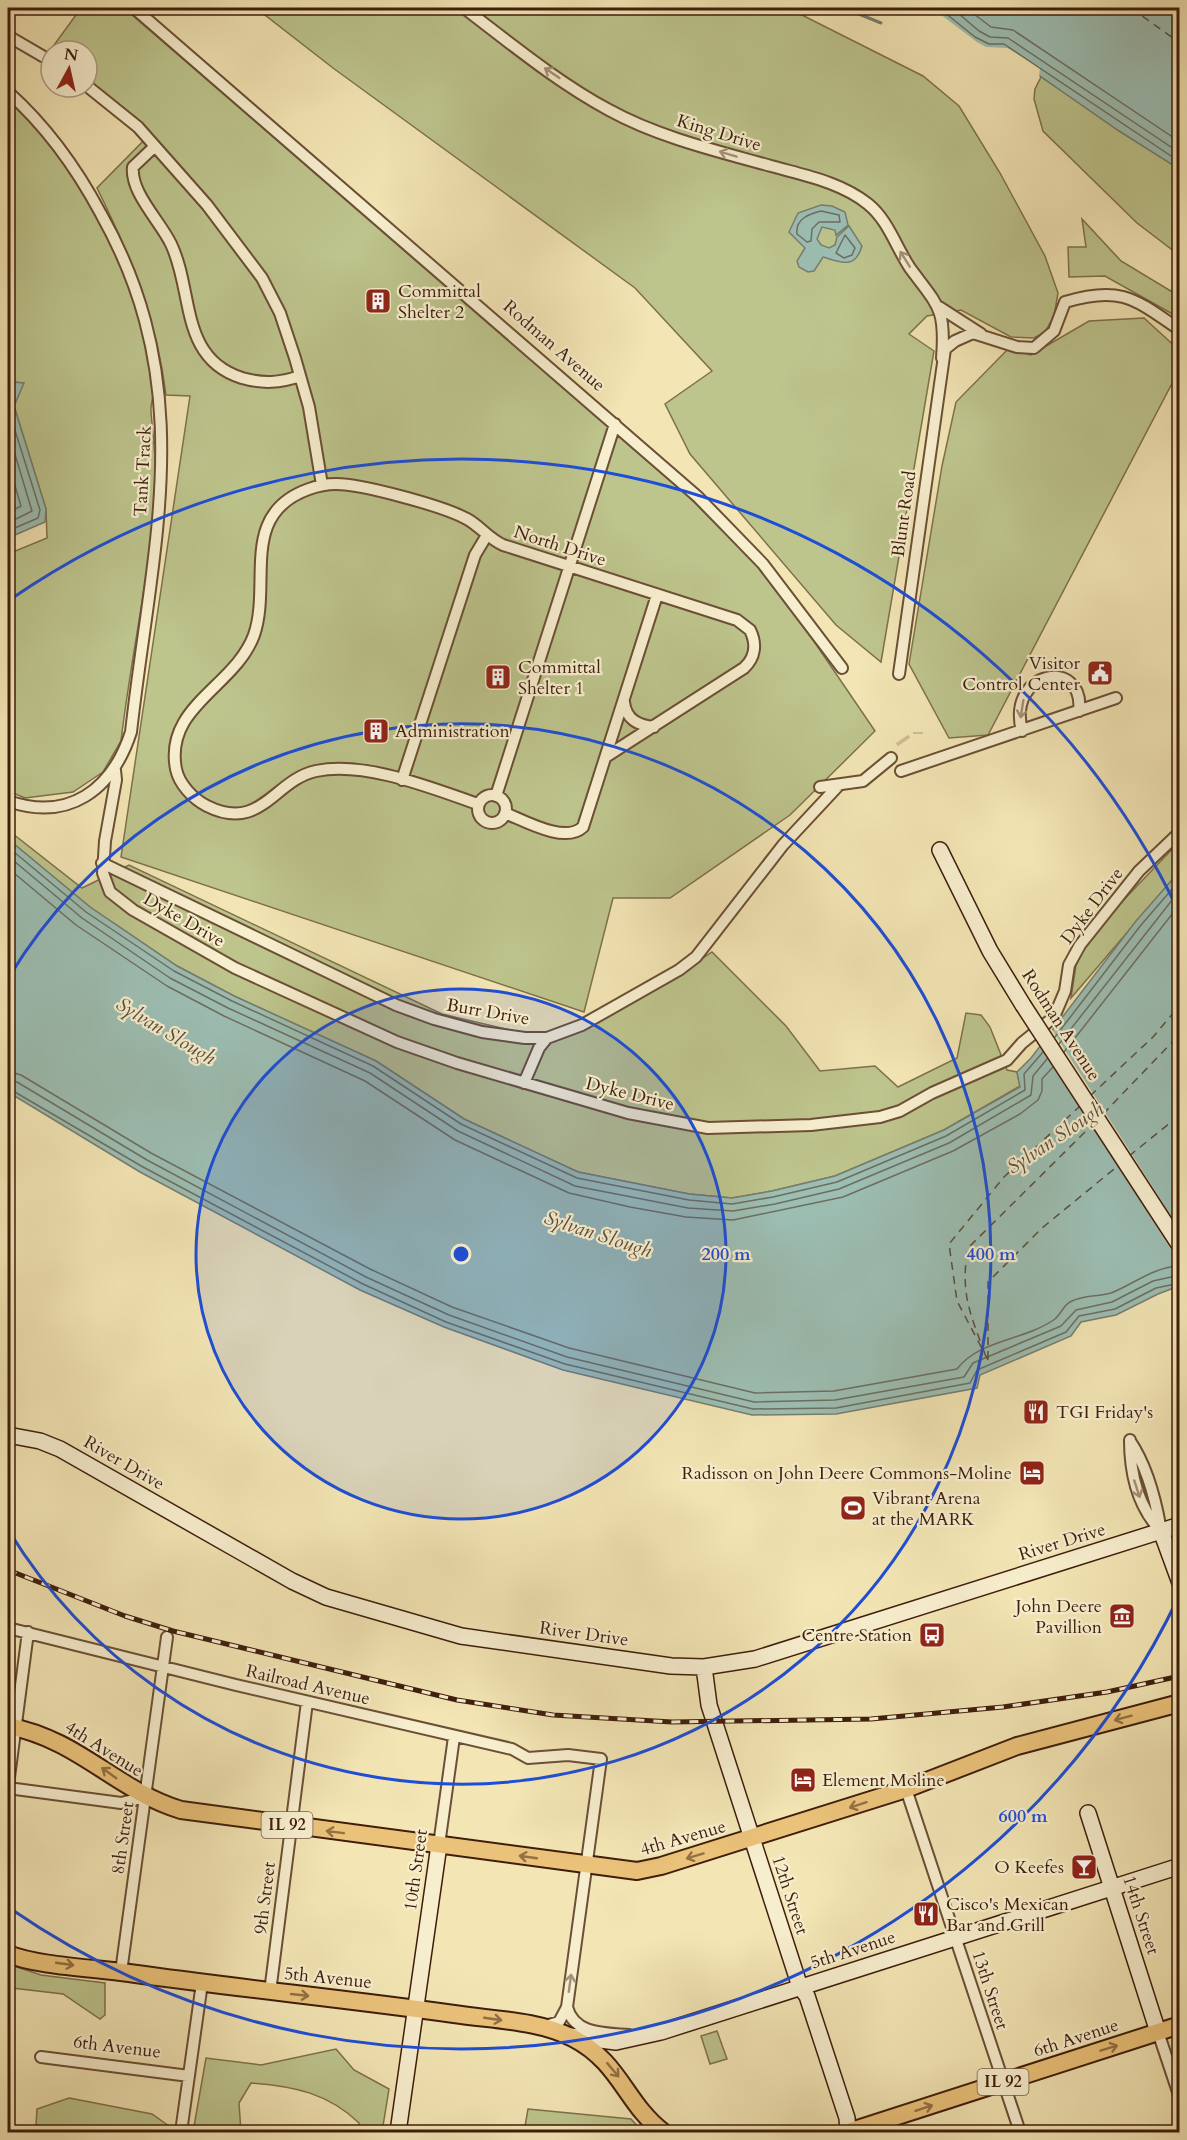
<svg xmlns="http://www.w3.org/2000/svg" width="1187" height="2140" viewBox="0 0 1187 2140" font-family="Cardo,serif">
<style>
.green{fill:#bdc48c;stroke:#7e704c;stroke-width:1.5}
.water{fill:#9cbeb3;stroke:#767e70;stroke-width:1.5}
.pier{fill:#f3e5b4}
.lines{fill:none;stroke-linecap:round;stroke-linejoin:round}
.shore{stroke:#6d6e60;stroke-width:1.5}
.stream{stroke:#767e70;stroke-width:3}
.ferry{stroke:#5a4d3e;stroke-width:1.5;stroke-dasharray:8 6;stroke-linecap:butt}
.street-tunnel{stroke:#cfbd92;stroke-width:10;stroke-dasharray:10 5;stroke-linecap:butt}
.secondary-tunnel{stroke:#cfbd92;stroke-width:15;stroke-dasharray:15 8;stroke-linecap:butt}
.street-casing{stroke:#6b4f36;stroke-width:14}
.secondary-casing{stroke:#3e1d0c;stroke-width:18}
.primary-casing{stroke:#3e1d0c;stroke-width:20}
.street{stroke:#f7eece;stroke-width:10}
.secondary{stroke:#f7eece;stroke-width:15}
.primary{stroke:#eac27a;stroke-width:16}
.rail-casing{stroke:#3e1d0c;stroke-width:5}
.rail{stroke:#f7eece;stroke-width:3;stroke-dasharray:9;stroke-linecap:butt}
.secondary-bridge-casing{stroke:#3e1d0c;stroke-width:18;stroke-linecap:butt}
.secondary-bridge{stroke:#f7eece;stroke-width:15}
.oneway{stroke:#a49077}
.oneway2{stroke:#947043}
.ring{fill:none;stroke:#1d4ed8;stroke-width:3}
.labels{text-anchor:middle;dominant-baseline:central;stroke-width:4.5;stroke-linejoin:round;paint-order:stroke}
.shield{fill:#f7eece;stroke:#765c46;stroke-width:1.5}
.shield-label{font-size:16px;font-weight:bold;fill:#3e1d0c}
.street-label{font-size:18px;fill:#3e1d0c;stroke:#f7eece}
.poi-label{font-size:18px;fill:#3e1d0c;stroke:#f7eece;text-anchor:start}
.water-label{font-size:20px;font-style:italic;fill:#5a4d3e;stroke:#f7eece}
.centre{fill:#1d4ed8;stroke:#f7eece;stroke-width:3}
.ring-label{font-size:18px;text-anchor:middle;font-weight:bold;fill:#1d4ed8;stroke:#f7eece;stroke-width:4.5;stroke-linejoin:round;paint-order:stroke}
</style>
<rect width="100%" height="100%" fill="#f3e5b4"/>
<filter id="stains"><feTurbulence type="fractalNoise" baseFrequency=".00333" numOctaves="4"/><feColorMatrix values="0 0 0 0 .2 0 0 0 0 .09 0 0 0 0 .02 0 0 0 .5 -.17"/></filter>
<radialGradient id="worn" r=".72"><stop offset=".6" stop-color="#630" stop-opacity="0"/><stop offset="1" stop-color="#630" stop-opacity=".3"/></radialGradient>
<path class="green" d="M81 8H122L132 15 691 499 754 562 811 637 875 731 790 815 670 898H613L584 1012 121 857 190 396 166 395C157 320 130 255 97 188L151 133 87 82V51L49 52Z
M256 8H782L796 12 923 76 959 106 1000 173 1045 256 1058 293 1054 316 1045 332 1034 338 1011 337 961 310 927 316 909 334 934 351 881 662 836 625 690 454 665 404 712 371 635 288 333 68Z
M1041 77 1179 169V255L1137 223 1043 131 1034 99 1035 89Z
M8 100C81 168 143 281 154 381 156 391 150 402 151 412 154 445 158 479 155 512 146 589 130 665 121 741L103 772 73 792 25 798 8 791V554L47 538 46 509 14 406 23 383 12 382 8 405Z
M1082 219 1121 261 1179 296V310L1176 316 1105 276 1069 277 1068 247H1086Z
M1144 318 1179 350V370L988 735 949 738 909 664 942 466 956 402 1008 349 1031 355 1089 321Z
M8 830 82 888 129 865 442 1014 552 1040 666 983 712 952 786 1026 820 1071 875 1066 898 1087 957 1058 966 1013 981 1015 990 1027 1007 1070 1017 1072 1020 1086 944 1130 835 1176 772 1191 732 1198 689 1194 578 1172 464 1119 376 1061 234 996 177 966 90 907 8 839Z
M1179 842V872L1071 998 1076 965 1093 932Z
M8 1964 41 1975 105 1983V2015L100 2019 63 1994 12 1988 8 1991Z
M717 2031 727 2059 710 2064 701 2036Z
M336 2049 354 2070 389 2089 382 2132H359V2123C328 2093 293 2086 251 2083L239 2103 241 2132H193L206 2058 261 2065Z
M69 2098 152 2114 169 2126 168 2132H87L36 2125 37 2109Z
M528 2109 631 2119 643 2132H524Z"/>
<path class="water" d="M928 8H1179V169L1119 131 1001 49 988 51Z
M821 205 832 206 845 212 848 225 836 235 835 230 822 227 817 239 821 245 829 248 835 245 837 237 849 226 862 246C855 270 841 262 823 257L814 271 808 272 799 267 797 261 805 248 789 232 798 213Z
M12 382 24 383 14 406 46 509 45 522 8 538V405Z
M8 839 90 907 177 966 234 996 376 1061 464 1119 578 1172 689 1194 732 1198 772 1191 835 1176 944 1130 1020 1087 1017 1072 1031 1058 1136 921 1179 872V1286L1158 1294 1116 1315 1081 1322 1071 1336 980 1375 977 1388 836 1414 752 1415 563 1370 444 1327 360 1290 140 1172 8 1092Z"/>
<path class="pier" d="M925 8 936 11 977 42 986 47 1007 48 1040 67 1039 79 1000 52 987 54 969 44Z
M1051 1028 1179 1228V1262L1039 1043Z"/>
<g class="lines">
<path class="shore" d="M939 8 975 37 989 44H1004L1180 162
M952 8 979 31 990 37 1008 38 1180 153
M966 8 991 27 1013 30 1180 142
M821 211 839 215 840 222H819L812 229 811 241 807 242 797 234C795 219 809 214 821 211Z
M845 235 855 248 852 255 844 258 836 253Z
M8 397V408L40 510 38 518 8 531
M8 431 32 511 8 523
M8 462 21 506 8 513
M8 847 86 912 174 971 232 1001 373 1066 461 1124 577 1178 689 1200 732 1204 773 1197 837 1182 946 1136 1025 1090 1024 1074 1043 1052
M8 856 82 918 170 978 228 1008 370 1073 458 1131 575 1186 688 1208 733 1211 775 1204 839 1189 949 1143 1031 1095 1033 1076 1047 1059
M8 868 76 925 167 986 224 1016 365 1081 455 1140 569 1193 630 1207 686 1217 733 1220 843 1197 953 1151 1020 1114 1038 1100 1042 1091V1079L1053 1067
M1055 1037 1141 925 1180 880
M1059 1044 1180 890
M1064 1052 1180 904
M8 1071 21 1075 151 1153 370 1269 452 1307 569 1348 755 1393 834 1391 957 1369C980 1339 1024 1341 1055 1319 1061 1314 1063 1306 1070 1302 1083 1295 1097 1297 1111 1293 1134 1284 1153 1267 1180 1266
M8 1080 17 1082 147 1160 366 1277 449 1315 567 1357 754 1402 835 1400 964 1377 973 1363 1061 1326 1076 1310 1112 1302 1153 1281 1180 1275
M8 1088 143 1167 363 1284 446 1322 565 1364 753 1409 836 1408 970 1383 977 1370 1066 1332 1079 1316 1115 1309 1156 1288 1180 1283"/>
<path class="stream" d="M844 8 881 23"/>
<path class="ferry" d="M1131 8 1180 43
M1172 8 1180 13
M1090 1096 1153 1037 1180 1005
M1103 1114 1180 1034
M1129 1156 1180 1115
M985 1354C970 1313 960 1293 968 1248L1093 1124
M988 1359V1282L1042 1228 1119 1165
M988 1360 957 1301 949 1244 1004 1177 1080 1106"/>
<path class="street-tunnel" d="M918 732V734"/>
<path class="secondary-tunnel" d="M902 739 904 742"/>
<defs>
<path id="street" d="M134 8 698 497 763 564 842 668
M464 8C510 43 557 82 609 110 658 137 717 151 771 166 803 175 841 182 868 204 888 220 896 247 910 268 938 306 946 308 942 358
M8 36 51 61
M87 86 138 127 207 205 262 278 280 313 295 358 309 407 322 485
M8 92C46 126 77 169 101 214 200 390 152 544 131 732 112 790 69 822 8 801
M154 147 133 167C130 192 160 221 171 244 194 292 179 358 242 378 263 384 280 383 300 376
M939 307 981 334
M899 674 945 349 955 341 973 333 1017 347 1034 348 1054 331 1065 302C1121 285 1135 299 1180 330
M624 702C626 719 637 725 654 727
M1022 731C1006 670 1085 657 1079 711
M115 770 116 780 105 841 103 873 110 892 133 910 235 968 397 1042 457 1063 628 1113 708 1128 811 1125 880 1117 900 1111 932 1093 1007 1060 1022 1043 1054 1017 1065 991 1069 965 1080 945 1139 871 1180 832
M901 771 1116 698
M402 780 475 555 487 535
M820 787 863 781 891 758
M478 809a14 14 0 1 1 28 0a14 14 0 1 1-28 0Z
M496 796 615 424
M478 804C431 788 366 761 316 771 274 780 261 833 207 806 193 799 179 784 176 769 164 706 235 687 254 635 272 583 238 514 309 489 317 486 327 484 336 484 362 484 443 506 467 519 480 526 489 539 503 545L737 620 750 630C757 644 755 658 744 668L607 756
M505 813C525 821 565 844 583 827L657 595
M102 863 396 1005 434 1019 482 1032 525 1038H547L582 1025 679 970 696 957 783 845 838 786
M524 1083 539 1048 547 1038
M1130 1440C1130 1473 1138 1507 1161 1531
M1130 1441C1147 1466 1156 1501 1161 1531
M8 1628 236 1685 512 1749 528 1758 568 1755 601 1759 567 2007 559 2022 545 2026
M8 1785 28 1632
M8 1788 121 1803 145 1797
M906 1789 1020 2132
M439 1845 454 1737
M121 1972 167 1637
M270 1992 307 1702
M567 2007C574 2035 605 2033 629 2035
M1158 2032 1180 2098
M41 2057 189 2076
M181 2132 202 1983"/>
<path id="secondary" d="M940 850 990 951 1023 1005
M8 1435 40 1441 60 1449 292 1581 326 1597 461 1636 671 1666 704 1667 755 1659 1180 1525
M1161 1531 1180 1583
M704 1667 709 1705 800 1987 807 1996 847 2118 848 2132
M1088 1813 1158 2032
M570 2036 616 2042 661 2032 1180 1866
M398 2132 439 1845"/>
<path id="primary" d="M8 1726C80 1740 114 1789 181 1810L637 1871 661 1866 906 1789 1017 1746 1180 1703
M8 1954C37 1966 95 1968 129 1973 237 1988 345 1999 454 2014 493 2020 537 2020 573 2038 620 2062 626 2104 663 2132
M848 2132 1180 2025"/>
</defs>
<use href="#street" class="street-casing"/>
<use href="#secondary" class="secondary-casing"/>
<use href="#primary" class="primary-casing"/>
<use href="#street" class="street"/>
<use href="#secondary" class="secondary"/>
<use href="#primary" class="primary"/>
<defs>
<path id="rail" d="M8 1570 125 1616 173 1631 457 1700 553 1715 672 1722 871 1719 1003 1707 1107 1692 1180 1676"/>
</defs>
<use href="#rail" class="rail-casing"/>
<use href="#rail" class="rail"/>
<defs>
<path id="secondary-bridge" d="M1023 1005 1180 1246"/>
</defs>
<use href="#secondary-bridge" class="secondary-bridge-casing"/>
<use href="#secondary-bridge" class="secondary-bridge"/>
</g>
<defs><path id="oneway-shaft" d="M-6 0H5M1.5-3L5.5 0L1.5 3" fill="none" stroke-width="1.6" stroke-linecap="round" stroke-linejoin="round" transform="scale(1.5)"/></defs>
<g class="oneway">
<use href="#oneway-shaft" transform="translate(552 73) rotate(-146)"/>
<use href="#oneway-shaft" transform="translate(728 154) rotate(-163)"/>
<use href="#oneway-shaft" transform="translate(905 259) rotate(-122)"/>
<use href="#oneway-shaft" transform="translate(1022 709) rotate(99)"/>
<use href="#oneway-shaft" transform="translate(1137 1489) rotate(72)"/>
<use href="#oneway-shaft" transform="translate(570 1983) rotate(-82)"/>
</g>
<g class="oneway2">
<use href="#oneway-shaft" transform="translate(1123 1718) rotate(165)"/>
<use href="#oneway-shaft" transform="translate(109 1773) rotate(-144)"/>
<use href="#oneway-shaft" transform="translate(858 1805) rotate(162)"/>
<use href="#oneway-shaft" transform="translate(335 1832) rotate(-173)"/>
<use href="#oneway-shaft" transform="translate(695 1856) rotate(163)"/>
<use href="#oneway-shaft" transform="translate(528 1857) rotate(-172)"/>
<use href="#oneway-shaft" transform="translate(65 1964) rotate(8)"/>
<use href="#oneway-shaft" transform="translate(300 1995) rotate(6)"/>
<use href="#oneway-shaft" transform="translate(493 2019) rotate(8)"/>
<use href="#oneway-shaft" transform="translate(1109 2048) rotate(-17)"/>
<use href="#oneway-shaft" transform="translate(613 2070) rotate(50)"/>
<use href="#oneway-shaft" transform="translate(924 2108) rotate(-18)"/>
</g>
<circle cx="461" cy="1254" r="265" fill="#1d4ed8" fill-opacity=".12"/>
<g class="ring">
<circle cx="461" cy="1254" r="265"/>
<path d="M9 977A530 530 0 1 1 9 1531"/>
<path d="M1179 1596A795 795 0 0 1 11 1909M11 599A795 795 0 0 1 1179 912"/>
</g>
<defs>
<symbol id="building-square" viewBox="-11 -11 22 22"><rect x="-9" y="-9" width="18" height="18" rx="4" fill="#8f2418" stroke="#f7eece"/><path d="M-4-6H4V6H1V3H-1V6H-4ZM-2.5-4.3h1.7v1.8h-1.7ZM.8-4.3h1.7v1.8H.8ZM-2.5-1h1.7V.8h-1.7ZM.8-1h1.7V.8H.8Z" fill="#fff"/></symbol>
<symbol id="civic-square" viewBox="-11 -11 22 22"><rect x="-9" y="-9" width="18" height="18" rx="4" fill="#8f2418" stroke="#f7eece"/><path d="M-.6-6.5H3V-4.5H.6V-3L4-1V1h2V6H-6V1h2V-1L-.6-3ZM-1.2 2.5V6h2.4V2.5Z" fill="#fff"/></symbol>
<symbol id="restaurant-square" viewBox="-11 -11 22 22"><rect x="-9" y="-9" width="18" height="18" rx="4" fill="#8f2418" stroke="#f7eece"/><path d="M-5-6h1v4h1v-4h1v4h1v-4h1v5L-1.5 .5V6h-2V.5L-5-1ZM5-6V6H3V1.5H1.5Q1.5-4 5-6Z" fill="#fff"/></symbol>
<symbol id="hotel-square" viewBox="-11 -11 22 22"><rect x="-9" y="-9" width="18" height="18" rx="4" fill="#8f2418" stroke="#f7eece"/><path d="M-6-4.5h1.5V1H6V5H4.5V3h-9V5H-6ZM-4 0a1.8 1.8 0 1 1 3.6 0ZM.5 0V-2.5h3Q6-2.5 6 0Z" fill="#fff"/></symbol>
<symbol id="stadium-square" viewBox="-11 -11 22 22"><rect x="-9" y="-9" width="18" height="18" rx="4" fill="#8f2418" stroke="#f7eece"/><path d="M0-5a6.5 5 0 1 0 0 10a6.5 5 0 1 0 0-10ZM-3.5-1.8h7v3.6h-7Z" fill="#fff"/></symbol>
<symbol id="museum-square" viewBox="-11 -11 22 22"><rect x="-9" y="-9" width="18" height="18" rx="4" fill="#8f2418" stroke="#f7eece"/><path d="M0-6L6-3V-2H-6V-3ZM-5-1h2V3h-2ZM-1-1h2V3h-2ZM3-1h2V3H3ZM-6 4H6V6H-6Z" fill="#fff"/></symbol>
<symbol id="bus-square" viewBox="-11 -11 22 22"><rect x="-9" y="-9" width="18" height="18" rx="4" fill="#8f2418" stroke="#f7eece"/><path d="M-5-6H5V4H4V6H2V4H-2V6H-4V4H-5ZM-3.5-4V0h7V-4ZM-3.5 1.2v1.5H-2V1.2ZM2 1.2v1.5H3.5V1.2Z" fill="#fff"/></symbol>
<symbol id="bar-square" viewBox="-11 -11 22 22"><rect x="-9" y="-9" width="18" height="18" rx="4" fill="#8f2418" stroke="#f7eece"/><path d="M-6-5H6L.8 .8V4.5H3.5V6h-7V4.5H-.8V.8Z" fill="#fff"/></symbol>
</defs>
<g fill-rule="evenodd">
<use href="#building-square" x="363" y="286" width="30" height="30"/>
<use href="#civic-square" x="1085" y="658" width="30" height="30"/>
<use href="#building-square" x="483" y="662" width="30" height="30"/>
<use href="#building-square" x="361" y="716" width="30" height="30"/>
<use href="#restaurant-square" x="1021" y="1397" width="30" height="30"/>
<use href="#hotel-square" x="1017" y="1458" width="30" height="30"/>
<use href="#stadium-square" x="838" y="1493" width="30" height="30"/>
<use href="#museum-square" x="1107" y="1601" width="30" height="30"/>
<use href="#bus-square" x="917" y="1620" width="30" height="30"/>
<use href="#hotel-square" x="788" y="1765" width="30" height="30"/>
<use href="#bar-square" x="1069" y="1852" width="30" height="30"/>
<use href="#restaurant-square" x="911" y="1899" width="30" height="30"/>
</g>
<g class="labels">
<g class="shield">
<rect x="261.5" y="1812" width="51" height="26" rx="4.5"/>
<rect x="977.5" y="2069" width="51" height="26" rx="4.5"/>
</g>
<g class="shield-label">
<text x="287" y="1825">IL 92</text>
<text x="1003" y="2082">IL 92</text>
</g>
<g class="street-label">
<text transform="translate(719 133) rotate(17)">King Drive</text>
<text transform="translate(554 346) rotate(41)">Rodman Avenue</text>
<text transform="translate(143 471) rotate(-87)">Tank Track</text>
<text transform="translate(904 514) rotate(-82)">Blunt Road</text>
<text transform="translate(560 546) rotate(18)">North Drive</text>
<text transform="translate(1092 906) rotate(-53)">Dyke Drive</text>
<text transform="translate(184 920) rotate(30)">Dyke Drive</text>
<text transform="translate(488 1012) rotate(10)">Burr Drive</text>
<text transform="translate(1061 1025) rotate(57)">Rodman Avenue</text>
<text transform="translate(630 1094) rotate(14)">Dyke Drive</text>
<text transform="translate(124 1463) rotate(30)">River Drive</text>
<text transform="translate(1062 1542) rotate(-17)">River Drive</text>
<text transform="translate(584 1634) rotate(8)">River Drive</text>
<text transform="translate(308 1685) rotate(13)">Railroad Avenue</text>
<text transform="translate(104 1749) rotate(32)">4th Avenue</text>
<text transform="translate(123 1838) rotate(-82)">8th Street</text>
<text transform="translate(683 1838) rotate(-16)">4th Avenue</text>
<text transform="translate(416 1870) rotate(-82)">10th Street</text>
<text transform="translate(790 1895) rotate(72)">12th Street</text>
<text transform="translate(265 1898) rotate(-83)">9th Street</text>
<text transform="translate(1141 1915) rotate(72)">14th Street</text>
<text transform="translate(853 1950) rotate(-18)">5th Avenue</text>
<text transform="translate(328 1978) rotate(6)">5th Avenue</text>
<text transform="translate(990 1990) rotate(72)">13th Street</text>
<text transform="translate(1076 2038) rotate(-18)">6th Avenue</text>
<text transform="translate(117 2047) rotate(7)">6th Avenue</text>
</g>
<g class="poi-label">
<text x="398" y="291">Committal<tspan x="398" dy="21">Shelter 2</tspan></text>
<text x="1080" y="663" text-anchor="end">Visitor<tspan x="1080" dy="21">Control Center</tspan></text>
<text x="518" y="667">Committal<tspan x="518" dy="21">Shelter 1</tspan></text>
<text x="395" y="731">Administration</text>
<text x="1056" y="1412">TGI Friday's</text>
<text x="1012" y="1473" text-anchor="end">Radisson on John Deere Commons-Moline</text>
<text x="872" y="1498">Vibrant Arena<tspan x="872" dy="21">at the MARK</tspan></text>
<text x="1102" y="1606" text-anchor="end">John Deere<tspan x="1102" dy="21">Pavillion</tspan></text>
<text x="912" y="1635" text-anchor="end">Centre Station</text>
<text x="822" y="1780">Element Moline</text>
<text x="1064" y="1867" text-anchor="end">O Keefes</text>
<text x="946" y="1904">Cisco's Mexican<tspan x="946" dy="21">Bar and Grill</tspan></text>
</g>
<g class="water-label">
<text transform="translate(166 1031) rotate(31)">Sylvan Slough</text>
<text transform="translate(1055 1138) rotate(-34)">Sylvan Slough</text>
<text transform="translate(598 1234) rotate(18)">Sylvan Slough</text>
</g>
</g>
<circle cx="461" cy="1254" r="9" class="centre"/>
<g class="ring-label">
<text x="726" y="1260">200 m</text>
<text x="991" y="1260">400 m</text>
<text x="1023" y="1822">600 m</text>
</g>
<rect width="1187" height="2140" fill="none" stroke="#f3e5b4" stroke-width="30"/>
<rect x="9" y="9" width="1169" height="2122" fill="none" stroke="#3e1d0c" stroke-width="3"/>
<rect x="15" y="15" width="1157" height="2110" fill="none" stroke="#3e1d0c" stroke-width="1.5"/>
<g transform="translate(69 69) rotate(8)"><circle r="28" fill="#f7eece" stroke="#ad9a80" stroke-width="1.5"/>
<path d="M0-4.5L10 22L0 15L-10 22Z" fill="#8f2418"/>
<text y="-9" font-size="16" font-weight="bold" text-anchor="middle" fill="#3e1d0c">N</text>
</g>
<rect width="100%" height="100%" filter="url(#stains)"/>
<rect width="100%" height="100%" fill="url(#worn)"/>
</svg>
